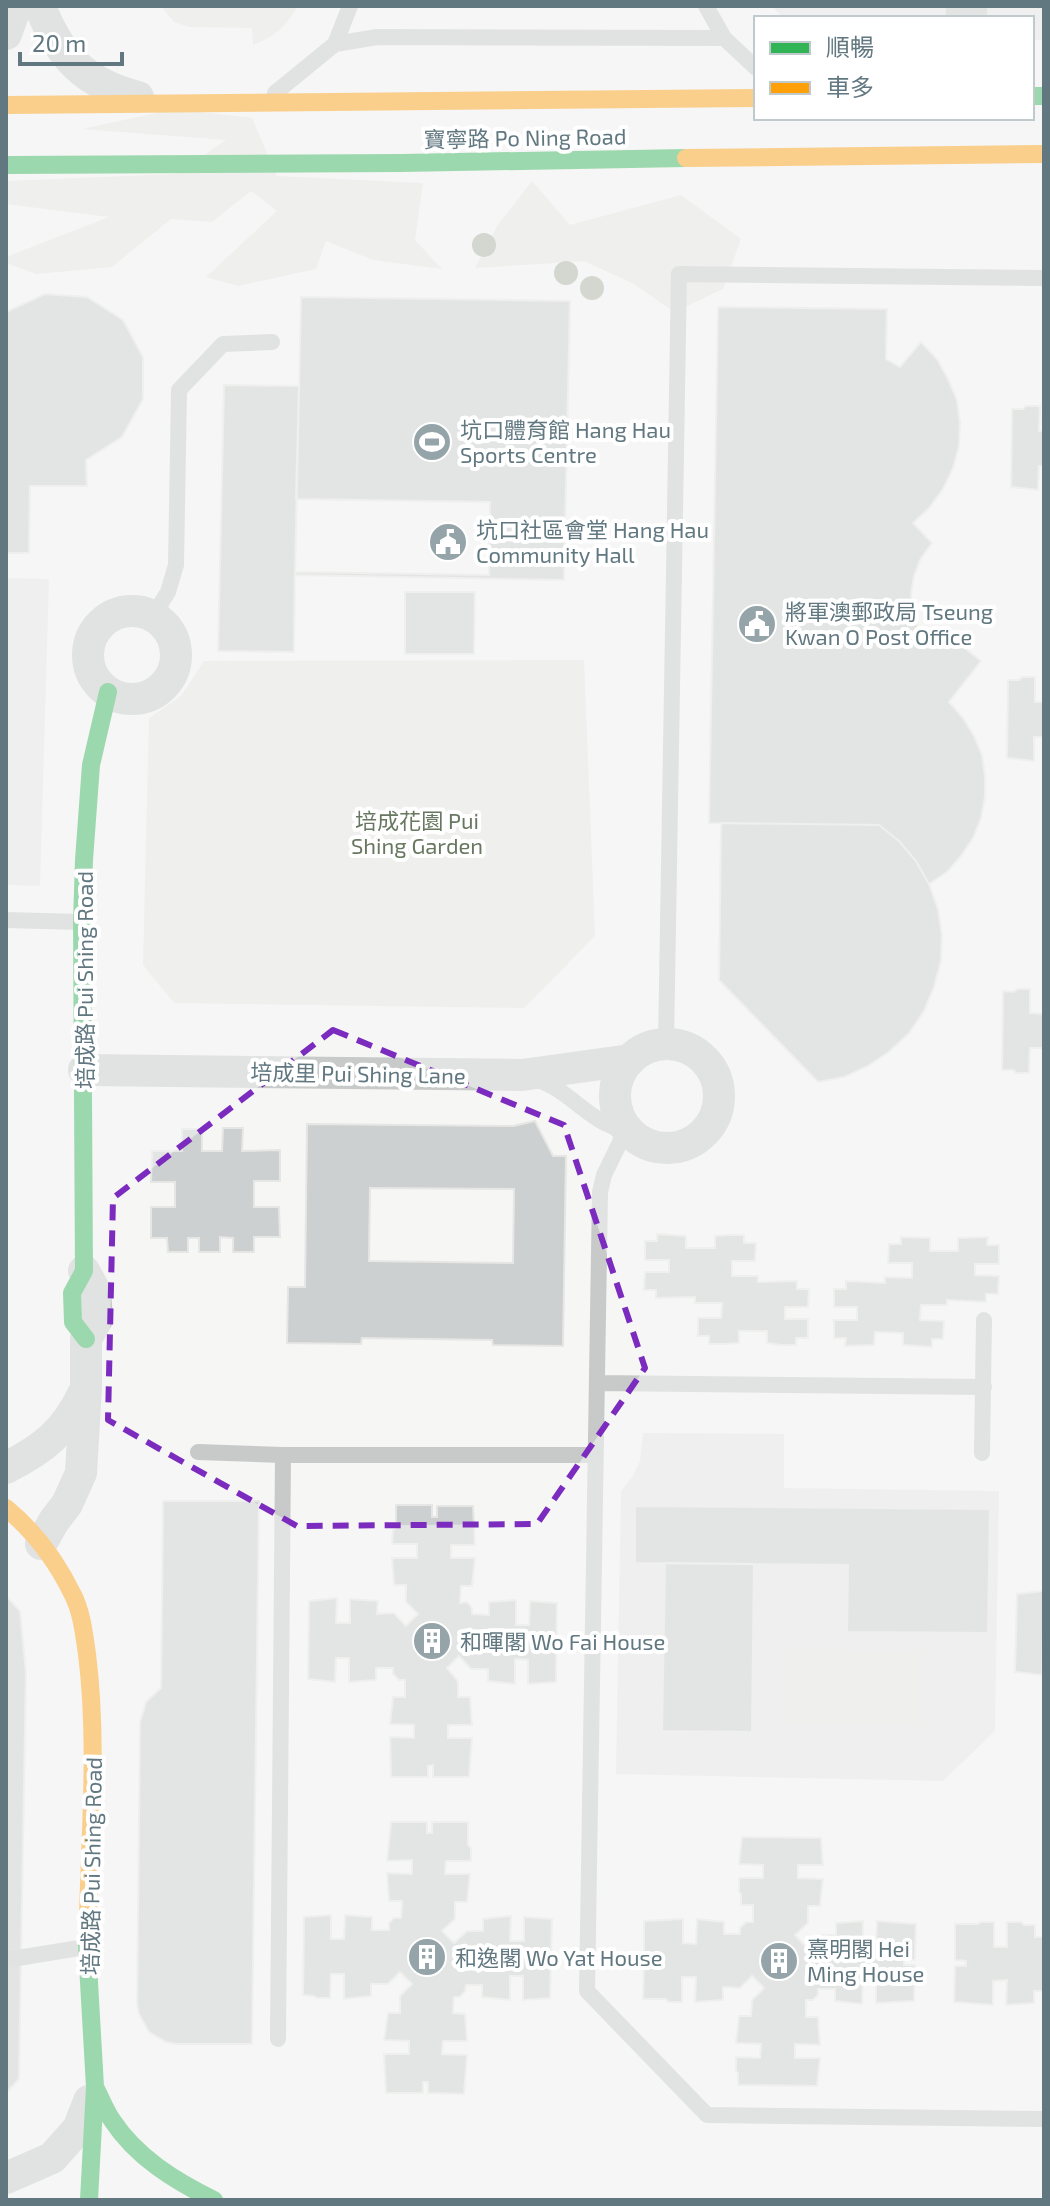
<svg xmlns="http://www.w3.org/2000/svg" width="1050" height="2206" viewBox="0 0 1050 2206" font-family="'Exo 2','Noto Sans TC',sans-serif">
<style>
.built{fill:#e6e7e6}
.green{fill:#e6e8e2}
.building{fill:#cdd0d0;stroke:#e6e6e4;stroke-width:2;fill-rule:evenodd}
.lines{fill:none;stroke-linecap:round;stroke-linejoin:round}
.lane{stroke:#c8caca;stroke-width:16}
.street{stroke:#c8caca;stroke-width:32}
.fast{stroke:#30b455;stroke-width:18}
.slow{stroke:#ff9f0a;stroke-width:18}
.tree{fill:#a8b1a3}
.marked{fill:none;stroke:#7b2cbf;stroke-width:6;stroke-dasharray:16 10;stroke-linejoin:round}
.labels{text-anchor:middle;dominant-baseline:central;stroke-width:8;stroke-linejoin:round;paint-order:stroke}
.street-label{font-size:22px;fill:#617880;stroke:#fff}
.poi-label{font-size:22px;fill:#617880;stroke:#fff;text-anchor:start}
.park-label{font-size:22px;fill:#687860;stroke:#fff}
</style>
<rect width="100%" height="100%" fill="#f6f6f5"/>
<path class="built" d="M772 6H1044V40H1032V18H783Z
M6 578 49 579 40 886 6 885Z
M643 1433 784 1434V1488L999 1491 995 1731 943 1781 616 1774 621 1491 632 1477 640 1461Z"/>
<path class="green" d="M161 6H298C284 28 277 35 253 45L252 28 189 27 174 22Z
M175 109 252 118 277 176 423 183 415 240 442 269 373 260 326 241 316 269 238 286 206 277 277 211 251 191 212 222 171 219 112 267 36 274 6 263V257L109 217 6 204V181L176 174 226 140 82 129Z
M532 181 570 225 681 195 741 239 723 289 674 312 634 284 584 261 475 268 497 226Z
M584 660 595 936 524 1008 174 1003 143 965 149 718 181 696 204 661Z
M781 1650 922 1652 921 1725 780 1723Z"/>
<path class="building" d="M945 6H988V18H945Z
M45 294 87 297 123 320 143 357V399L122 437 86 460 87 486H30L29 553H6V312Z
M301 297 570 301 564 580 295 575Z
M718 307 887 309 886 359 900 367 921 342 937 359 948 379 957 400 960 423 959 446 953 468 943 489 929 508 913 523 932 543 921 558 914 576 911 594 913 613 919 631 929 647 942 630 981 661 949 702 963 718 974 736 982 755 985 776V797L981 818 973 838 961 856 947 872 929 884 916 861 899 841 879 825 709 823Z
M224 385 299 386 296 499 490 502 489 575 295 572 294 652 218 651Z
M1026 406H1040L1039 431H1044V466H1039L1038 490 1011 487 1012 409H1023Z
M405 592H475L474 654H405Z
M1022 677H1035V702H1044V737H1034V761L1007 758 1008 680H1019Z
M721 823 879 825 899 841 916 861 929 884 938 909 942 935 941 961 934 987 924 1011 909 1033 890 1051 868 1066 844 1077 818 1082 719 980Z
M1017 989H1030V1013L1043 1014 1044 998V1073L1043 1048H1030L1029 1073H1016L1013 1070H1002L1003 991 1014 992Z
M535 1121 553 1156H566L563 1346 493 1345 492 1340 362 1338 361 1344 287 1343 288 1287H305L307 1124 513 1126ZM370 1188 514 1189 513 1263 369 1261Z
M223 1128H243L242 1151 280 1150V1181H254V1207H279L280 1237H254V1252H233V1238L220 1237V1252H199V1238H188V1252H168L167 1238H151V1207H175V1182H151L152 1151H182V1129H202V1151H222Z
M657 1234 686 1236V1248H715V1236L728 1235H744V1243H756L755 1261H732V1276H758V1282L797 1281V1289H809L808 1307H785V1319H808V1338H796V1345H780L767 1343V1331H739V1343L725 1344H709V1336H698V1318H721L722 1303H695V1297L656 1298V1290H644L645 1272H669V1260H645V1241H657Z
M901 1237 930 1238V1251H958V1238L988 1237 987 1245H999V1264H975V1275L999 1276 998 1294H986V1302L947 1300V1305H921L920 1320 944 1321 943 1339H932V1347L903 1345V1333L875 1332 874 1345 845 1346 846 1338H834V1320H857V1307H834V1289H846V1281L885 1283V1277L912 1278V1263H888L889 1244H901Z
M163 1501H259L252 2044H176L166 2042 149 2032 139 2014 137 2004 140 1722 146 1702 161 1688Z
M396 1505H432V1517H437V1506H473L475 1545H451V1558H475L472 1586H461L460 1603 467 1602 472 1608V1614L489 1615V1602L516 1600V1625H529L530 1601 557 1603 556 1682 528 1684V1660L515 1659V1684L488 1681V1669H471L459 1656 447 1668 458 1681V1697H470L472 1725H448V1738H472L469 1777H433V1765L428 1766V1777H391L390 1737 414 1738V1725L390 1724 393 1697H405V1680H399L393 1674V1668H376V1680L349 1682V1658H336L335 1682 308 1679 309 1601 337 1598 336 1623H350V1599L378 1601 377 1614 394 1613 406 1626 418 1614 406 1602V1585H394L392 1558H417V1544H392L393 1530 396 1528Z
M635 1506 990 1509 988 1633 847 1632 848 1565 635 1563Z
M665 1563 754 1564 752 1732 662 1731Z
M1044 1591 1042 1675 1015 1672 1017 1594Z
M6 1596 20 1611 26 1673 19 2079 6 2093Z
M391 1822H427V1833H432V1822H468V1845L471 1848V1861H446L445 1874H470L467 1902H455V1919L442 1931 454 1943 467 1931H483V1919L511 1916 510 1941H524V1917L552 1919 550 1998 523 2000V1976H510V2000L482 1997V1985H466L465 1991 460 1997H454L453 2013 465 2014 467 2041H443L442 2054 467 2055 464 2094 428 2093V2082H423V2093H386L384 2054H409V2041L384 2040 388 2013H400V1996L412 1984 400 1972 388 1984H371V1996L344 1999V1974H331L330 1998H317L314 1996 303 1995 304 1917 331 1915V1939H344L345 1915 372 1917V1930H389V1923L394 1918H401L402 1901H389L387 1873 412 1874V1860L387 1861Z
M742 1837 821 1838 823 1865H798V1878L823 1879 820 1906H808V1923L795 1935 806 1947 819 1935H836V1923L863 1921V1945L876 1946 877 1921 916 1924 915 1960H904V1965H915L914 2001 876 2003V1979H863L862 2004 835 2001V1989H818V1995L813 2000H806V2017H818L820 2045 795 2044V2058H820L817 2086 738 2085V2073L736 2071V2057L760 2058 761 2044 736 2043 739 2016H751L752 2000 764 1988 752 1976 740 1988 723 1987V2000L695 2002 696 1977H682V2002H668L666 1999H643L644 1962H655V1957H644V1921L683 1919V1943L696 1944 697 1919 724 1922V1934H740V1928L746 1922H753V1905H741V1894L739 1892V1878H763V1865L739 1864Z
M981 1922H994V1947H1007V1922H1021L1024 1925H1035V1937H1044V1991H1034V2003L1006 2005 1007 1980 993 1981V2005L954 2002 955 1966H966V1961L955 1960V1924H978Z"/>
<g class="lines">
<path class="lane" d="M706 6 724 38 756 68
M335 44 377 37 724 38
M275 93 335 44 350 6
M153 616 168 592 176 565 179 390 223 344 272 342
M6 920 81 922
M666 1044 679 274 1044 278
M535 1079C570 1089 589 1124 626 1130L604 1175 600 1192 587 1991 707 2115 1044 2119
M597 1383 984 1387
M198 1452 283 1455H595
M982 1453 984 1320
M6 1960 85 1947
M278 2039 283 1455"/>
<path class="street" d="M40 6C59 56 85 84 138 97
M6 34 16 6
M88 655a44 44 0 1 1 88 0a44 44 0 1 1-88 0Z
M615 1096a52 52 0 1 1 104 0a52 52 0 1 1-104 0Z
M84 1070 522 1075 630 1060
M6 1468C43 1449 65 1432 83 1394
M41 1544 54 1521 67 1504 81 1473 86 1387V1339L97 1319 95 1291 84 1271
M6 2178 52 2158 78 2129 89 2101"/>
<path class="fast" d="M1032 96H1044
M6 165 402 163 686 158
M86 1339 73 1322 72 1293 84 1271 82 922 84 860 91 765 108 692
M88 1917 87 1947 95 2087 89 2200
M95 2087C101 2098 105 2110 112 2120 136 2157 175 2181 214 2200"/>
<path class="slow" d="M6 105 756 98
M686 158 1044 154
M6 1508C34 1531 57 1562 73 1595 82 1613 84 1634 87 1654 98 1741 90 1830 88 1917"/>
</g>
<g class="tree">
<circle cx="484" cy="245" r="12"/>
<circle cx="566" cy="273" r="12"/>
<circle cx="592" cy="288" r="12"/>
</g>
<path d="M0 0H1050V2206H0ZM333 1030 564 1125 645 1368 537 1524 297 1526 108 1420 113 1198Z" fill="#f6f6f5" fill-opacity=".55" fill-rule="evenodd"/>
<path class="marked" d="M333 1030 564 1125 645 1368 537 1524 297 1526 108 1420 113 1198Z"/>
<defs>
<symbol id="stadium-disc" viewBox="-11 -11 22 22"><circle r="9.5" fill="#95a4a9" stroke="#fff"/><path d="M0-5a6.5 5 0 1 0 0 10a6.5 5 0 1 0 0-10ZM-3.5-1.8h7v3.6h-7Z" fill="#fff"/></symbol>
<symbol id="civic-disc" viewBox="-11 -11 22 22"><circle r="9.5" fill="#95a4a9" stroke="#fff"/><path d="M-.6-6.5H3V-4.5H.6V-3L4-1V1h2V6H-6V1h2V-1L-.6-3ZM-1.2 2.5V6h2.4V2.5Z" fill="#fff"/></symbol>
<symbol id="building-disc" viewBox="-11 -11 22 22"><circle r="9.5" fill="#95a4a9" stroke="#fff"/><path d="M-4-6H4V6H1V3H-1V6H-4ZM-2.5-4.3h1.7v1.8h-1.7ZM.8-4.3h1.7v1.8H.8ZM-2.5-1h1.7V.8h-1.7ZM.8-1h1.7V.8H.8Z" fill="#fff"/></symbol>
</defs>
<g fill-rule="evenodd">
<use href="#stadium-disc" x="410" y="420" width="44" height="44"/>
<use href="#civic-disc" x="426" y="520" width="44" height="44"/>
<use href="#civic-disc" x="735" y="602" width="44" height="44"/>
<use href="#building-disc" x="410" y="1619" width="44" height="44"/>
<use href="#building-disc" x="405" y="1935" width="44" height="44"/>
<use href="#building-disc" x="757" y="1939" width="44" height="44"/>
</g>
<g class="labels">
<g class="street-label">
<text transform="translate(525 137) rotate(-1)">寶寧路 Po Ning Road</text>
<text transform="translate(84 980) rotate(-90)">培成路 Pui Shing Road</text>
<text transform="translate(358 1073) rotate(1)">培成里 Pui Shing Lane</text>
<text transform="translate(91 1866) rotate(-89)">培成路 Pui Shing Road</text>
</g>
<g class="poi-label">
<text x="460" y="429">坑口體育館 Hang Hau<tspan x="460" dy="25">Sports Centre</tspan></text>
<text x="476" y="529">坑口社區會堂 Hang Hau<tspan x="476" dy="25">Community Hall</tspan></text>
<text x="785" y="611">將軍澳郵政局 Tseung<tspan x="785" dy="25">Kwan O Post Office</tspan></text>
<text x="460" y="1641">和暉閣 Wo Fai House</text>
<text x="807" y="1948">熹明閣 Hei<tspan x="807" dy="25">Ming House</tspan></text>
<text x="455" y="1957">和逸閣 Wo Yat House</text>
</g>
<g class="park-label">
<text x="417" y="820">培成花園 Pui<tspan x="417" dy="25">Shing Garden</tspan></text>
</g>
</g>
<rect width="1050" height="2206" fill="none" stroke="#617880" stroke-width="16"/>
<rect x="754" y="16" width="280" height="104" fill="#ffffff" stroke="#c0c9cc" stroke-width="2"/>
<rect x="770" y="42" width="40" height="12" fill="#30b455" stroke="#c0c9cc" stroke-width="2"/>
<text x="826" y="56" font-size="24" fill="#617880">順暢</text>
<rect x="770" y="82" width="40" height="12" fill="#ff9f0a" stroke="#c0c9cc" stroke-width="2"/>
<text x="826" y="96" font-size="24" fill="#617880">車多</text>
<path d="M20 52v12h102v-12" fill="none" stroke="#617880" stroke-width="4"/>
<text x="32" y="52" font-size="24" fill="#617880" stroke="#ffffff" stroke-width="6" paint-order="stroke">20 m</text>
</svg>
